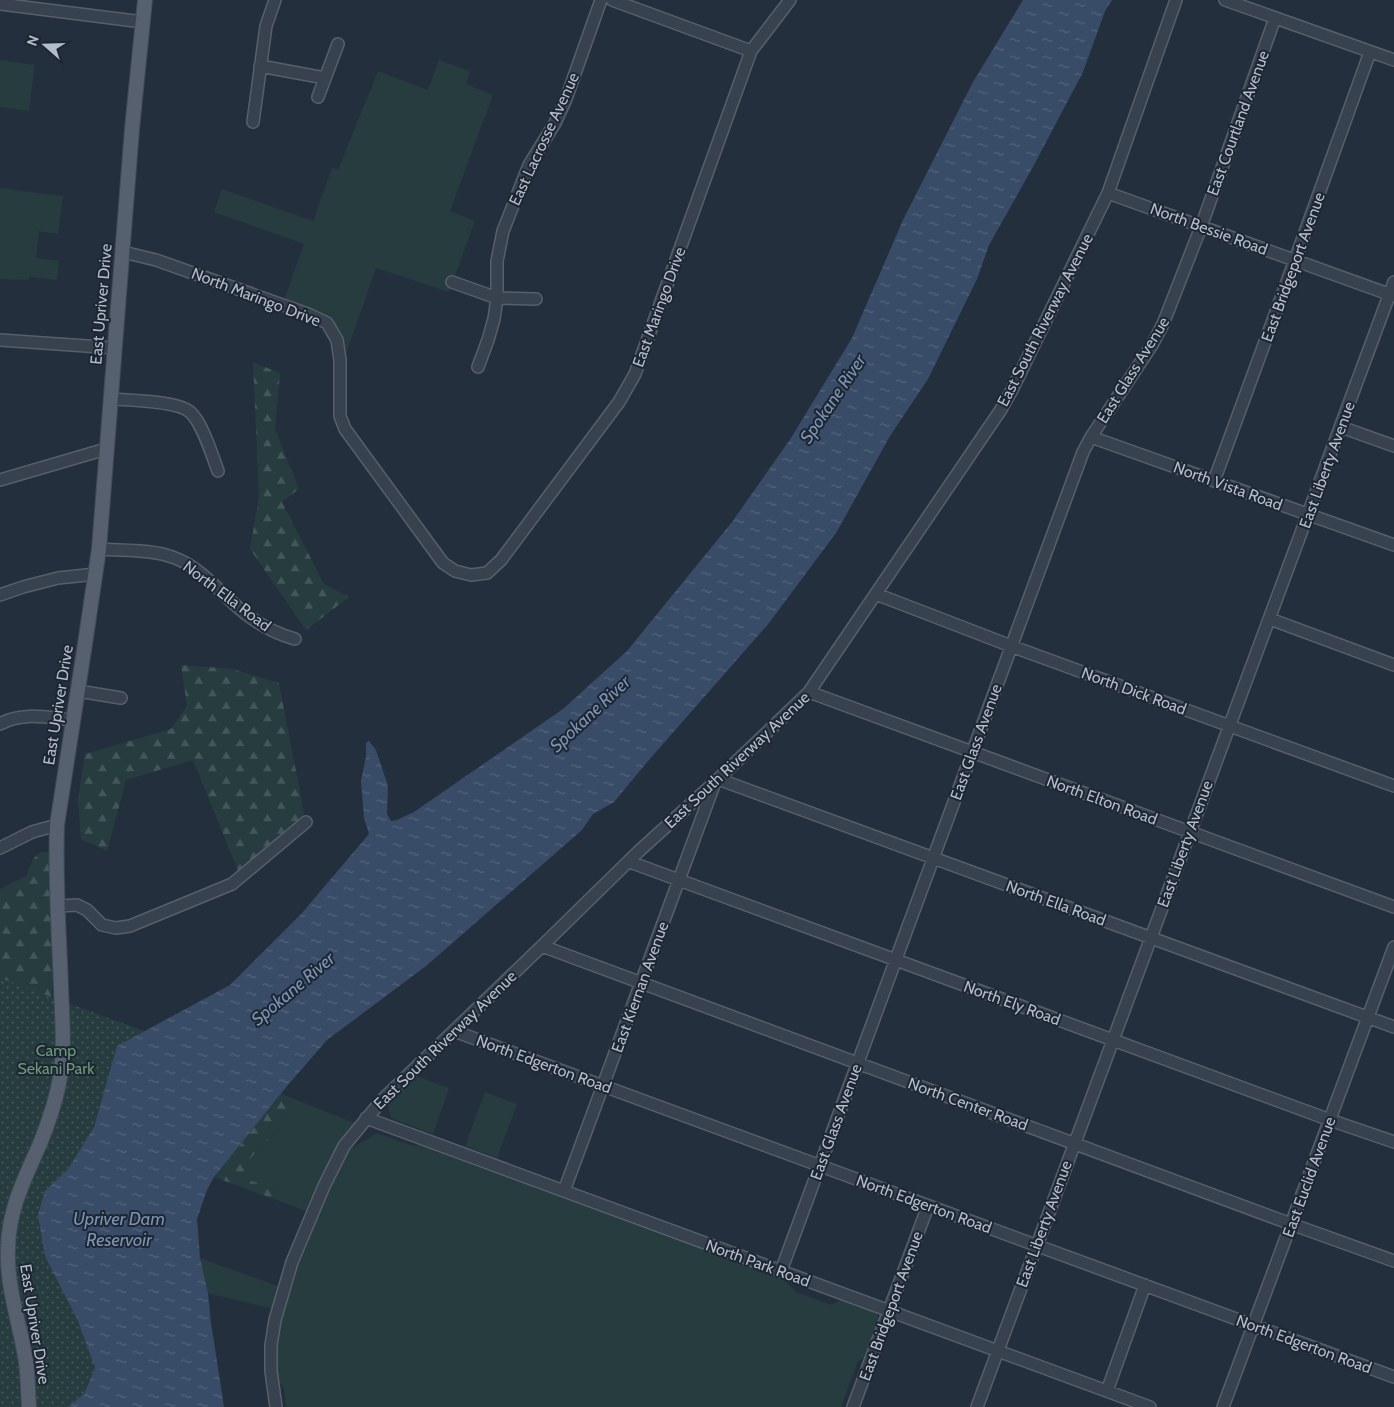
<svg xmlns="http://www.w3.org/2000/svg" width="1394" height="1407" viewBox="0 0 1394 1407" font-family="Cabin,sans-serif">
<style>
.grass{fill:#263c3f}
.forest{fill:url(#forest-firs)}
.park{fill:url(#park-dots)}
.water{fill:url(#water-ripples)}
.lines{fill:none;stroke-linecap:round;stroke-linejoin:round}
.minor-casing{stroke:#565f6c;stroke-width:14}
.major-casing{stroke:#414a57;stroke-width:16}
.minor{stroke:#38414e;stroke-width:11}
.major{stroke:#56606e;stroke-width:14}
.labels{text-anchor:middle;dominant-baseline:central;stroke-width:4;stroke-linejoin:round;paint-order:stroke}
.street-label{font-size:16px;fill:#b4bcc9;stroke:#1d2633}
.park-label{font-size:16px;fill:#6b9a76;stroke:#1d2633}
.water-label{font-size:18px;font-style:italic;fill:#7c92b1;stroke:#1d2633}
</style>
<defs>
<pattern id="forest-firs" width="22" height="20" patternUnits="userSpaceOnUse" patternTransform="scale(1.25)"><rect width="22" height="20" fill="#263c3f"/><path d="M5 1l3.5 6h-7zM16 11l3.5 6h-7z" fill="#435659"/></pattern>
<pattern id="park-dots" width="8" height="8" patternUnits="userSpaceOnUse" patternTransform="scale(1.25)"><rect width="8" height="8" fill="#263c3f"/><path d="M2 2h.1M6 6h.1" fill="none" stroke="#435659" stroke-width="1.8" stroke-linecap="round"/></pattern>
<pattern id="water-ripples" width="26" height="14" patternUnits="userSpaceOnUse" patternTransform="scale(1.25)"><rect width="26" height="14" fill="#394c67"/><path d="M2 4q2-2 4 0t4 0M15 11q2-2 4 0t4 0" fill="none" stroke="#53647b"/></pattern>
</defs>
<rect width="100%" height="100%" fill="#242f3e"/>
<path class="grass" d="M0 60 35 65 29 111 0 107Z
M439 60 470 71 466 84 493 95 450 211 475 221 449 292 376 268 345 357 341 336 284 300 304 244 214 212 222 189 313 221 332 168 338 170 378 71 428 90Z
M0 188 63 196 58 234 39 231 36 258 59 261 57 280 29 277V280L0 279Z
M416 1076 449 1088 433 1134 391 1118 387 1104Z
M485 1092 517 1104 497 1158 465 1146Z
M289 1097 355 1123 339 1146 308 1212 293 1206V1199L287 1194 249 1180 245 1173 248 1161 282 1124 288 1110Z
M377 1133 410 1145 431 1146 780 1276 796 1292 831 1305 841 1300 872 1310 876 1313 880 1320 869 1354 858 1361 841 1407H286L284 1389 277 1379 274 1366 278 1321 297 1263 326 1191 346 1152Z
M200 1258 280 1287 274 1309 208 1293Z"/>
<path class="forest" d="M253 362 280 373 275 429 299 489 282 502 324 584 349 597 306 630 250 549 259 497Z
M181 665 233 669 279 683 305 818 239 873 193 760 126 780 107 851 81 839 78 800 85 754 171 729 187 706Z
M40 852H49L53 975 47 1071 0 1066V889L26 876 33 859Z
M281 1094 289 1097 288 1110 282 1124 248 1161 245 1173 249 1180 287 1194 293 1199V1206L214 1177Z"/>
<path class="park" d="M0 978 144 1031 117 1046 94 1127 68 1169 45 1191 78 1321 95 1368 84 1394 68 1407H0Z"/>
<path class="water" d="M1023 0H1112L1105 11 1083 72 1034 165 989 245 977 279 928 379 890 436 836 533 769 623 648 761 614 802 593 814 582 830 426 966 327 1040 287 1086 214 1177 207 1190 197 1219 200 1258 208 1293 211 1323 224 1407H68L84 1394 95 1368 78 1321 45 1256 38 1215 45 1191 68 1169 94 1127 117 1046 230 985 302 913 369 834 364 818 361 781 366 756V743L369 741 376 750 388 786 387 814 391 821 397 820 414 812 563 709 627 651 732 522 791 438 852 338 903 220 973 82Z"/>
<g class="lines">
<defs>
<path id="minor" d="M612 0 751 51
M1225 0 1394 60
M0 4 143 22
M260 66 325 78
M318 97 338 44
M253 122 266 26 275 0
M1108 193 1394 296
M123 252 156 260 308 314 327 323 337 340 340 360V416L345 429 443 563 455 571 471 575 487 573 501 560 619 402 635 374 751 51 790 0
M452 282 497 298 536 299
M0 340 115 348
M478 367 488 340 494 319 497 298V261L503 231 529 165 555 123 566 99 601 0
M111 399C128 400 178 401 190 412 202 422 212 455 218 471
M1341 427 1394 446
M1091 437 1394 545
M0 480 106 449
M1214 481 1295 260 1370 52
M99 549C123 551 152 549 175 558 204 569 223 597 247 615 262 626 277 634 295 639
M876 594 1011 646 1394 786
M0 595 23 587 58 578 96 574
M1270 619 1394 665
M78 691 121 698
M809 692 1394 907
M0 724C23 711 49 718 73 720
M718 779 1394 1027
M0 848 32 832 57 825
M630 862 1330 1120 1394 1142
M58 906 77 905 87 910 102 925 116 928 130 926 232 884 306 822
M542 946 1291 1224 1394 1261
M454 1031 1394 1377
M366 1118 1150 1407
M564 1191 714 785
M781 1271 1083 452 1091 437 1152 345 1163 324 1201 227 1275 18
M1107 1391 1145 1285
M276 1407 271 1371V1345L275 1320 292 1262 324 1186 344 1146 382 1100 542 946 638 852 715 782 809 692 1000 411 1012 390 1108 193 1176 0
M853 1407 928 1206
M977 1407 1394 282
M1223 1407 1394 947"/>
<path id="major" d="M29 1407C28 1392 28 1377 26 1362 20 1323 6 1287 8 1247 9 1209 24 1180 39 1146 48 1124 56 1101 60 1078 65 1048 62 1017 61 987 59 933 55 879 57 825L85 644 99 549 132 129 145 0"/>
</defs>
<use href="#minor" class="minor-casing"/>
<use href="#major" class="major-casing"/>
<use href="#minor" class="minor"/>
<use href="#major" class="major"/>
</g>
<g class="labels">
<g class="street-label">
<text transform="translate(1238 123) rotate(-70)">East Courtland Avenue</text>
<text transform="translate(544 139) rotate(-65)">East Lacrosse Avenue</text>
<text transform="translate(1209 229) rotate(20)">North Bessie Road</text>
<text transform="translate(1293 267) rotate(-70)">East Bridgeport Avenue</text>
<text transform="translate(256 297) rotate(21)">North Maringo Drive</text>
<text transform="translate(101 304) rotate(-85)">East Upriver Drive</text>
<text transform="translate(659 307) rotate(-70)">East Maringo Drive</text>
<text transform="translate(1045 320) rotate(-63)">East South Riverway Avenue</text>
<text transform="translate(1133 370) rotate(-58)">East Glass Avenue</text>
<text transform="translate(1327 465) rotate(-70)">East Liberty Avenue</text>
<text transform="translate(1228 486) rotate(20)">North Vista Road</text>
<text transform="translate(227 596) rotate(37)">North Ella Road</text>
<text transform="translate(1134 691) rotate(20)">North Dick Road</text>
<text transform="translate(58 705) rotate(-81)">East Upriver Drive</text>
<text transform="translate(976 742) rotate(-70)">East Glass Avenue</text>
<text transform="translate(737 760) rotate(-43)">East South Riverway Avenue</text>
<text transform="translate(1102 800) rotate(20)">North Elton Road</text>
<text transform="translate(1185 844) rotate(-70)">East Liberty Avenue</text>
<text transform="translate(1056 903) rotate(20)">North Ella Road</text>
<text transform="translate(640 987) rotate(-70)">East Kiernan Avenue</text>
<text transform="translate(1012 1003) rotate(20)">North Ely Road</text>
<text transform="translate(445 1040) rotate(-44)">East South Riverway Avenue</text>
<text transform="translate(544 1064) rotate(20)">North Edgerton Road</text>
<text transform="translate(968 1104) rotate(20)">North Center Road</text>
<text transform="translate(836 1122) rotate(-70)">East Glass Avenue</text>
<text transform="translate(1309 1177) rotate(-70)">East Euclid Avenue</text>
<text transform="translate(924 1204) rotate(20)">North Edgerton Road</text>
<text transform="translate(1044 1224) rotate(-70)">East Liberty Avenue</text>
<text transform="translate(758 1263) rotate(20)">North Park Road</text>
<text transform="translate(891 1306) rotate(-70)">East Bridgeport Avenue</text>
<text transform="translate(35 1324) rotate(81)">East Upriver Drive</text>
<text transform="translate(1304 1344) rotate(20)">North Edgerton Road</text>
</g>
<g class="park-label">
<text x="56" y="1050">Camp<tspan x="56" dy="18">Sekani Park</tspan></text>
</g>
<g class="water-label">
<text transform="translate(833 399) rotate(-56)">Spokane River</text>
<text transform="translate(590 714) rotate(-43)">Spokane River</text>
<text transform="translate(293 989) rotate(-40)">Spokane River</text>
<text x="119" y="1219">Upriver Dam<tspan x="119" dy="21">Reservoir</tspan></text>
</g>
</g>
<g transform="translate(45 45) rotate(290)" stroke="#1d2633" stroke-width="4" paint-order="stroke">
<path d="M0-4L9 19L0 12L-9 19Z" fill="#b4bcc9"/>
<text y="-8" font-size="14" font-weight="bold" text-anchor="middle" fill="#b4bcc9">N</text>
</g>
</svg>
